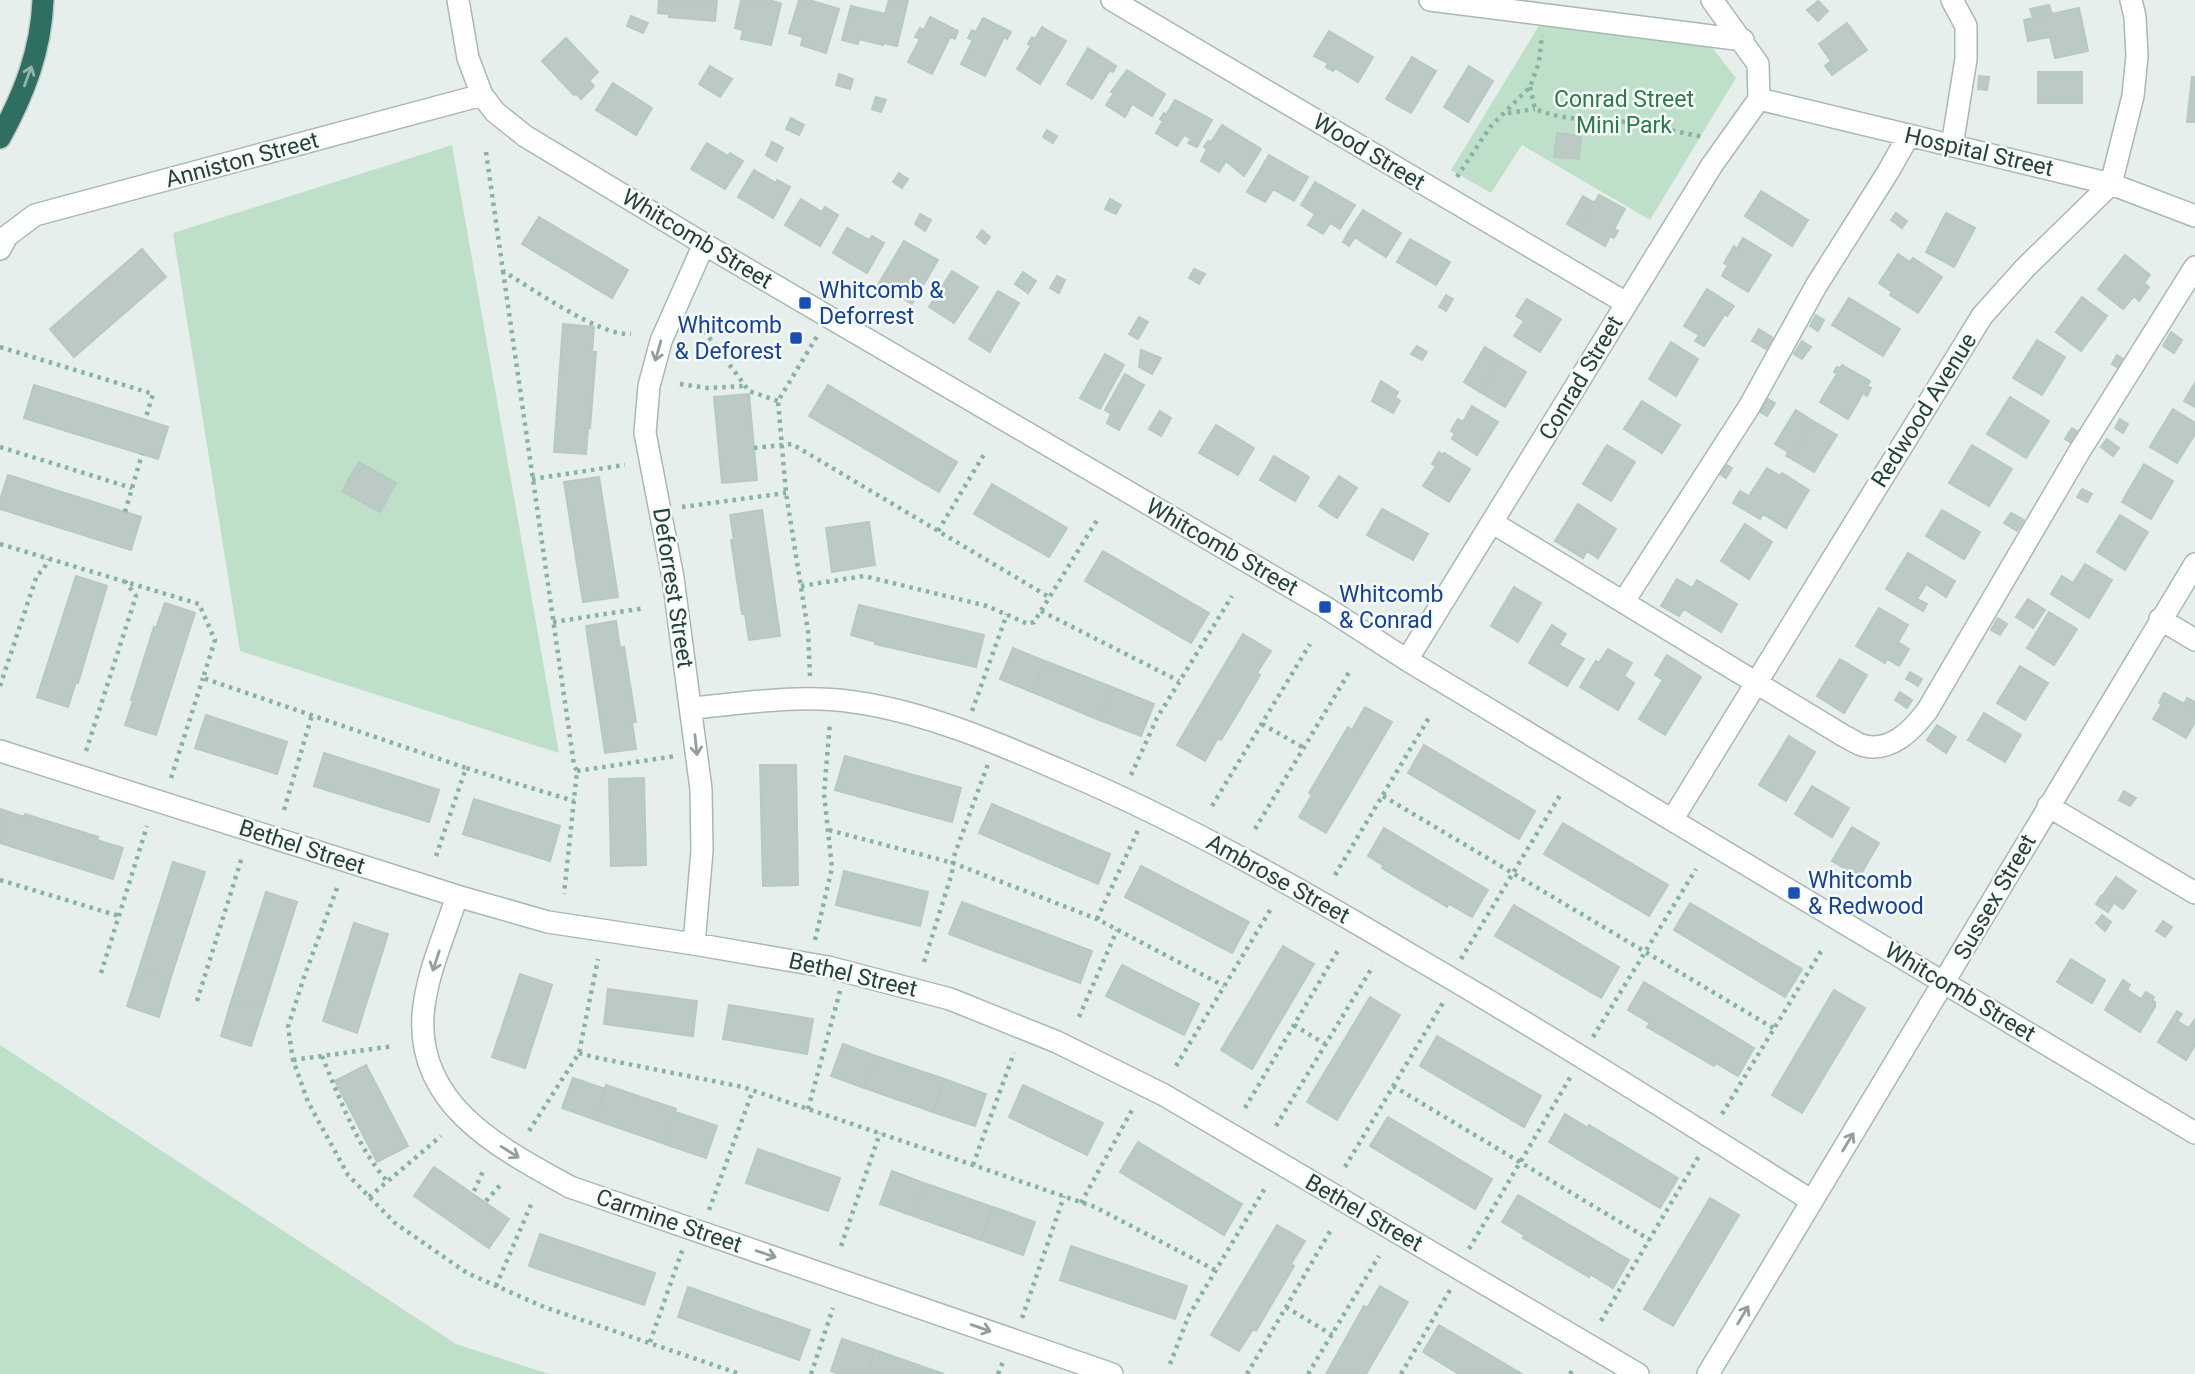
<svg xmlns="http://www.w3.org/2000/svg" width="2195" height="1374" viewBox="0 0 2195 1374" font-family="Roboto,sans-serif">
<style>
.green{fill:#bfe0c8}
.building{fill:#bbcac4;stroke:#b8c9c2;stroke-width:2}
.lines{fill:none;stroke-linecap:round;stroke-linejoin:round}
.minor-casing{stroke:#a8b8b2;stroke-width:24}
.highway-casing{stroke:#c2cac8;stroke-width:24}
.path{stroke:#86b3a5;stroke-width:4.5;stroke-dasharray:3.5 5;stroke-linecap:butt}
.minor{stroke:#fff;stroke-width:21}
.highway{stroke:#2f6f62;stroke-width:21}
.oneway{stroke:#93b5ae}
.oneway2{stroke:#92a09c}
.transit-dot{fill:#1a4fb4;stroke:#f7fbf9;stroke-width:2.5}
.labels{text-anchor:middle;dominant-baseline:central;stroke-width:5;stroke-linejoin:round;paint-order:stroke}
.park-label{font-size:23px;fill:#2d7a4b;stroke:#f7fbf9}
.street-label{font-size:23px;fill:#24423a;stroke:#f7fbf9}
.transit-label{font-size:23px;fill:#164399;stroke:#f7fbf9;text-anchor:start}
</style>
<rect width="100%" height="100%" fill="#e6efeb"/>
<path class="green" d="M1540 24 1707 41 1736 78 1650 220 1522 145 1491 193 1451 170Z
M452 145 559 753 240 651 173 233Z
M0 1045 456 1344 549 1374H0Z"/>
<path class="building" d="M659 0H717L715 21 669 17V14L658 13Z
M741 0H770L781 4 771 45 741 39 743 30 735 28Z
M799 0H809L839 9 826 53 801 45 803 37 789 33Z
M889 0H908L897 46 884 43 883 45 859 39 858 44 842 40 851 6 885 14Z
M1818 1 1828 11 1818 21 1807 10Z
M2049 5 2052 14 2033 18 2030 9Z
M2079 8 2088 51 2055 58 2050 37 2028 41 2024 20Z
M631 16 648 23 643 33 627 26Z
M930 17 958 31 955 39 950 37 932 74 908 62 920 39 915 37 920 28 924 30Z
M983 18 1011 32 1007 39 1004 37 985 76 961 64 973 40 968 38 972 30 976 32Z
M1847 23 1867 50 1832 75 1825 66 1831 61 1819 44Z
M1042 27 1066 41 1040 84 1017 69 1031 46 1028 44 1032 37 1035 39Z
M1329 31 1373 57 1358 82 1335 68 1333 71 1326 67 1328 63 1314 56Z
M566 38 598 72 589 81 594 86 581 99 576 93 574 95 542 61Z
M1088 48 1116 66 1113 72 1110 70 1092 99 1067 84Z
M1412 57 1436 71 1411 113 1386 99Z
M710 66 732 79 720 97 699 84Z
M1469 66 1493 81 1468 122 1444 107Z
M1127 70 1165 94 1152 116 1132 104 1125 117 1106 105 1114 93 1111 92Z
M2038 72H2082V103H2038Z
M839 74 853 79 850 89 836 85Z
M1979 76 1989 77 1987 90 1978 89Z
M2192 77H2195V122H2187Z
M613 83 652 108 636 135 596 110Z
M876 97 886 100 881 112 872 109Z
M1175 100 1212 120 1197 147 1188 143 1191 139 1184 135 1177 146 1156 133 1163 121 1160 119 1164 113 1166 115Z
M791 118 804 125 799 135 786 129Z
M1222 125 1261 149 1244 176 1226 161 1219 172 1201 161 1207 149 1204 147 1208 141 1211 142Z
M1047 130 1057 136 1053 143 1043 137Z
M1557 133 1581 136 1579 159 1554 157Z
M772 142 783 148 776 161 766 155Z
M707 143 728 156 730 153 743 161 725 189 691 169Z
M1269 155 1308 177 1294 201 1273 189 1265 202 1247 192Z
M754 170 776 183 777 180 790 187 773 218 738 197Z
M899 173 908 179 902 188 893 182Z
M1315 182 1355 205 1340 229 1330 223 1323 234 1308 225 1315 214 1301 205Z
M1761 191 1808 220 1792 246 1745 216Z
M1599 195 1625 209 1614 229 1618 231 1614 238 1610 236 1605 246 1579 231Z
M1583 196 1595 203 1579 231 1567 224Z
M801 199 822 212 825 207 838 215 820 246 785 225Z
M1110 199 1121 205 1116 214 1105 209Z
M1363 210 1401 233 1386 257 1348 233Z
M1896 213 1907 221 1902 228 1891 220Z
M1946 213 1975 228 1954 267 1926 252Z
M920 214 931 220 925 231 915 224Z
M539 217 628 270 612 298 522 244Z
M847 228 869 240 872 236 884 243 867 273 833 253Z
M982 230 990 237 985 244 977 237Z
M1348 233 1355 237 1349 246 1343 242Z
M1743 238 1771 255 1748 292 1722 276 1728 265 1724 263 1734 246 1737 249Z
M1410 239 1450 262 1436 285 1397 262Z
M904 241 938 260 912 304 878 285Z
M142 249 166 277 74 357 50 329Z
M1898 254 1910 262 1913 258 1942 277 1918 313 1890 295 1892 292 1879 283Z
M2125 255 2150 275 2144 283 2149 287 2139 301 2134 296 2123 309 2098 289Z
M1194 269 1205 274 1199 284 1189 278Z
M952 271 978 287 954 323 929 307Z
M1023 272 1036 281 1028 293 1015 284Z
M1057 276 1065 280 1059 293 1050 288Z
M1707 289 1734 306 1727 316 1725 314 1704 346 1695 341 1699 335 1684 326Z
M998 291 1019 303 993 346 972 334Z
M1446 295 1453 299 1446 311 1439 307Z
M2082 297 2107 316 2081 351 2056 332Z
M1849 298 1900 329 1883 356 1832 325Z
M1527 299 1561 319 1540 352 1514 336 1524 321 1516 316Z
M1816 315 1824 320 1818 331 1810 326Z
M1139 317 1148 322 1138 339 1129 334Z
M563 324 594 327 592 352H596L590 428H588L586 454 554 452Z
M1759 329 1773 338 1766 349 1752 341Z
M2171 332 2182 340 2174 353 2163 346Z
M972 334 993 346 990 352 969 339Z
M2037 340 2065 357 2042 395 2013 378Z
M1802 341 1811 347 1802 359 1794 354Z
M1671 342 1698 359 1676 396 1649 379Z
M1417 346 1427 352 1422 360 1411 354Z
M1485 347 1501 357 1480 392 1464 382Z
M1141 350 1161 358 1152 374 1139 367Z
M1105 354 1124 365 1100 409 1080 398Z
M2117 355 2125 360 2120 369 2112 364Z
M1501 357 1526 372 1505 407 1480 392Z
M1842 365 1870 381 1867 386 1871 388 1867 396 1863 393 1848 419 1820 402 1837 374 1834 372 1837 367 1840 368Z
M1125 374 1144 385 1124 421 1105 410Z
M1381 381 1398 392 1395 397 1400 401 1393 413 1372 401Z
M2195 383V407L2184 401Z
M34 385 168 427 158 459 24 418Z
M828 385 957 462 939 492 809 416Z
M749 394 757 480 722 483 714 397Z
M1765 397 1775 403 1767 416 1757 410Z
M2010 397 2049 421 2026 458 1987 434Z
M1642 401 1680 425 1662 453 1624 429Z
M1472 406 1498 422 1477 455 1452 439 1455 433 1451 431 1453 427 1458 419 1463 422Z
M2173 409 2195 423V434L2177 463 2150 447Z
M1796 410 1813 421 1790 458 1786 456 1788 452 1775 444Z
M1160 411 1171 418 1161 436 1149 429Z
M1111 414 1124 421 1119 430 1107 423Z
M2120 419 2128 424 2123 433 2115 428Z
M1813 421 1837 435 1814 472 1790 458Z
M1216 425 1254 448 1238 475 1199 453Z
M2072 428 2080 433 2073 444 2065 439Z
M2107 439 2119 448 2113 456 2101 447Z
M1607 445 1635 462 1611 501 1583 484Z
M1972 445 2012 469 1989 506 1949 483Z
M1439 452 1443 455 1444 453 1470 469 1449 502 1423 486 1436 466 1432 464Z
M1274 456 1309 477 1295 501 1260 480Z
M359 462 396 483 380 512 342 491Z
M1722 462 1732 468 1726 478 1716 471Z
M2144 464 2173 481 2151 519 2122 502Z
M1767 468 1780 476 1782 473 1809 490 1786 528 1763 514 1760 519 1733 503 1740 491 1749 496Z
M8 475 141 517 131 550 0 509V500Z
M1339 476 1357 488 1337 518 1319 506Z
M599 477 618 597 583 602 564 482Z
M992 484 1067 528 1049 557 974 514Z
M2082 489 2092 494 2087 502 2077 497Z
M1578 504 1616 529 1598 558 1587 551 1583 558 1555 541Z
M1382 509 1428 534 1413 560 1367 535Z
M762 510 780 636 749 640 745 614H742L731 540H734L730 515Z
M1942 510 1980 532 1964 559 1926 536Z
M2011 513 2024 520 2017 531 2004 523Z
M2120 515 2148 532 2125 570 2097 552Z
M869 522 875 565 832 572 826 528Z
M1745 524 1772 542 1749 579 1721 561Z
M1103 551 1209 613 1191 643 1085 581Z
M1908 553 1955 581 1946 597 1926 584 1917 599 1927 604 1923 611 1886 589Z
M2085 564 2112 580 2089 618 2051 594 2062 576 2073 583Z
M76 576 107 586 78 683 76 682 68 707 37 697Z
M1677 579 1692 588 1697 580 1737 604 1721 632 1684 609 1679 616 1661 606Z
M1514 587 1541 603 1518 642 1491 626Z
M2028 599 2045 610 2033 628 2016 617Z
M165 603 195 613 156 735 125 725 133 701 131 700 154 627 156 628Z
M859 605 984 635 976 667 875 644 876 642 851 635Z
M1879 608 1908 625 1898 642 1909 649 1899 666 1887 659 1885 663 1856 646Z
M2049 612 2077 629 2054 665 2027 648Z
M1998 618 2007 624 2000 635 1991 630Z
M616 621 620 648 624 647 636 722H632L636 749 605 753 586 626Z
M1552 625 1566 634 1559 645 1584 659 1567 686 1529 663Z
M1243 634 1271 651 1257 673 1260 675 1221 740 1218 738 1205 761 1177 745Z
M1013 648 1045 661 1032 692 1000 679Z
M1608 649 1632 663 1624 676 1634 683 1618 710 1580 687 1596 661 1599 663Z
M1667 655 1701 677 1665 735 1639 719 1663 680 1655 675Z
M1840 659 1867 675 1844 713 1817 696Z
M1045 661 1112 687 1099 720 1032 692Z
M2020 666 2048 683 2025 720 1997 703Z
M1910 672 1922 679 1918 686 1906 679Z
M1112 687 1154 704 1141 736 1099 720Z
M1900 692 1912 700 1907 708 1895 700Z
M2164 693 2195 710V722L2186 738 2153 719 2162 704 2159 703Z
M2187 698 2195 702V710L2184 704Z
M1365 707 1392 722 1326 833 1299 817 1312 795 1309 793 1348 727 1352 730Z
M1984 713 2021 735 2005 762 1968 740Z
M206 715 287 742 277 774 195 748Z
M1937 725 1956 737 1946 753 1927 740Z
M1789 736 1815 752 1786 801 1759 785Z
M1424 745 1535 811 1519 839 1408 773Z
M324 753 439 790 429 822 314 786Z
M845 756 961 788 952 822 835 790Z
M760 765H796L798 885 763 886Z
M644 778 646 865 611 866 609 779Z
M1812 786 1849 808 1832 837 1795 814Z
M2124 791 2136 798 2130 806 2119 800Z
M474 799 560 826 550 861 463 834Z
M992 804 1110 854 1098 884 979 833Z
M0 809 24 817 25 814 98 837 97 840 123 848 113 879 0 843Z
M1563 823 1668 885 1649 916 1544 854Z
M1852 827 1879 843 1859 877 1832 861Z
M1384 828 1488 890 1472 917 1449 904 1447 907 1382 868 1384 866 1368 856Z
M173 862 205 872 170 980 139 969Z
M1141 866 1249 922 1232 953 1125 897Z
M844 871 928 892 920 926 836 905Z
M2116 877 2136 891 2123 909 2103 895Z
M266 892 297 902 263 1009 232 999Z
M2101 896 2113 904 2108 912 2096 904Z
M962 902 1092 951 1080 983 949 934Z
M1690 903 1802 969 1785 997 1674 930Z
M1514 905 1619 967 1601 998 1495 936Z
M2102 915 2111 922 2105 931 2096 923Z
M2163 921 2172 927 2165 937 2156 931Z
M354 923 388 934 357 1033 323 1021Z
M1283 946 1314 964 1252 1069 1221 1050Z
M2071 959 2105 980 2092 1003 2057 982Z
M1122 965 1199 1004 1184 1035 1106 996Z
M139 969 170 980 159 1017 127 1006Z
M520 974 552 985 525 1068 492 1057Z
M2123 980 2130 985 2127 990 2141 999 2146 992 2154 997 2152 1000 2155 1002V1007L2140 1032 2105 1010Z
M1644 982 1754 1048 1738 1076 1716 1063 1714 1066 1647 1027 1650 1023 1628 1010Z
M608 989 697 1001 693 1036 604 1024Z
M1834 990 1865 1008 1802 1113 1772 1095Z
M1370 997 1400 1015 1337 1120 1307 1102Z
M232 999 263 1009 251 1046 221 1036Z
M729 1005 813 1019 807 1054 723 1039Z
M2177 1011 2182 1014 2177 1021 2189 1028 2195 1019V1045L2186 1060 2158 1042Z
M1437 1036 1541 1096 1524 1127 1420 1066Z
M843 1044 876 1056 864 1088 831 1076Z
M876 1056 944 1079 933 1112 864 1088Z
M366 1065 408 1146 377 1162 335 1081Z
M573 1078 605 1089 596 1120 562 1108Z
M944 1079 986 1094 975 1126 933 1112Z
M606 1085 676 1109 665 1144 596 1120Z
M1023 1085 1103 1123 1087 1155 1009 1117Z
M675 1112 717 1126 706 1158 665 1144Z
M1565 1114 1588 1128 1589 1125 1678 1178 1660 1208 1549 1142Z
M1388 1117 1492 1179 1475 1209 1370 1146Z
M1138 1142 1242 1204 1224 1235 1120 1172Z
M758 1149 840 1178 828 1211 746 1183Z
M434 1167 509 1219 489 1248 414 1196Z
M892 1171 924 1183 913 1216 880 1204Z
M924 1183 993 1207 981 1240 913 1216Z
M1518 1195 1629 1260 1613 1288 1590 1274 1589 1277 1523 1238 1524 1235 1502 1222Z
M1710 1198 1739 1215 1673 1326 1644 1309Z
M993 1207 1035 1222 1023 1255 981 1240Z
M1277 1225 1305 1241 1291 1264 1294 1266 1256 1331 1253 1329 1239 1351 1211 1335Z
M540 1234 655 1273 644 1305 529 1266Z
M1071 1246 1187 1286 1175 1319 1060 1280Z
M1380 1286 1408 1302 1366 1374H1326L1364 1306 1367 1308Z
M688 1287 810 1330 799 1360 678 1317Z
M1439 1325 1522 1374H1459L1423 1352Z
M842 1339 875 1350 867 1374H839L831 1371Z
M875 1350 944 1374H867Z"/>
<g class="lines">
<defs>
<path id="minor" d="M458 0 468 58 482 95 495 112 525 136 704 244 1325 607 1407 660 1672 820 2195 1133
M1112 0 1626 303
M1430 0 1743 40
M1712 0 1758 64 1759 99
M1952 0 1966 26V59L1952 146
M1759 99 2111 184 2195 216
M0 249 7 236 35 215 482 95
M1493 523 1844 736C1851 739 1858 745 1865 746 1892 752 1913 729 1927 711L2079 452 2195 267
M1624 601 1749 407 1816 286 1888 172 1909 135
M2160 619 2195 640
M1407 660 1712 165 1759 99
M692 708C747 703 799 694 854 702 933 713 1013 750 1085 781 1198 831 1305 892 1411 955 1547 1034 1679 1117 1812 1201
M0 751 457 896 548 922 694 944 828 967 950 999 1057 1042 1164 1095 1638 1374
M2048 806 2195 893
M1672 820 1982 316 2025 268 2111 184 2133 96 2137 56 2135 17 2131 0
M457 896C445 934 426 975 423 1015 417 1107 502 1149 570 1187L1112 1374
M694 944 702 851 701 789 673 578 645 433 649 386 661 341 704 244
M1708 1374 2195 564"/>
<path id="highway" d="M0 138C24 94 41 51 43 0"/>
</defs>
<use href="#minor" class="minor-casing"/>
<use href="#highway" class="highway-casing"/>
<path class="path" d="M1530 87 1535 109C1565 121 1585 118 1616 121 1646 123 1675 132 1704 137
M1508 113 1535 109
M486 152 503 271C531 288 601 337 631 334
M1457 177 1490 127 1530 87 1539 62 1542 35
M503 271 574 765 577 771 564 894
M699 324 749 391 778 401
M0 347 153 394 145 420
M680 384 708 388 744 386
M0 447 132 488
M754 448 792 444 1049 597
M532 479 625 465
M682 507 786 493
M125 512 142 454
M938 531 986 451
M0 544 199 604 215 640 203 678 466 768
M801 586 864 576 987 606 1028 624 1034 622 1099 517
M1041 611 1179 681
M553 622 645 608
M810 676 808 631 786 493 778 401 819 333
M0 686 37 575 44 569 48 559
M972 711 1007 614
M1262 724 1304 748
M86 751 136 596 125 581
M577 771 676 756
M1131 775 1157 718 1232 596
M171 778 203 678
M1383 796 1775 1029
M1212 806 1310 644
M284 810 312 715
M1255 829 1351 669
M829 830 953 863 1097 919 1224 986
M436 856 466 768 574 801
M1335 875 1430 716
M0 880 119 916
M337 888 304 977 288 1027 293 1060 308 1102 348 1175 395 1223 467 1273 544 1307 740 1374
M1097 919 1139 828
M815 940 832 868 824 794 830 722
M1461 959 1562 792
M924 962 952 873 953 859 988 764
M101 973 147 826
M197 1001 242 857
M1079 1017 1117 930
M1294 1025 1325 1044
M1593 1037 1696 869
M579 1053 598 1058 743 1087 973 1165 1095 1207 1215 1270
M322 1056C339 1097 358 1149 388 1182
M293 1060 394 1046
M1176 1066 1272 907
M1393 1086 1650 1240
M1245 1108 1340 947
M808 1109 840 991
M1722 1114 1823 948
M1276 1126 1373 966
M529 1131 579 1053 598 959
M973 1165 1014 1053
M1345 1167 1444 1001
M474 1191 484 1169
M369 1197 441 1136
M486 1201 502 1183
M1081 1203 1132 1110
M709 1210 753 1090
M841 1246 880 1133
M1469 1249 1571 1076
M496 1286 533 1200
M1286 1307 1332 1335
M1022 1318 1064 1196
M1601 1321 1699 1156
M650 1342 683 1248
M1170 1364 1189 1315 1265 1188
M811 1374 833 1308
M998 1374 1004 1359
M1247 1374 1332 1228
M1308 1374 1379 1256
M1401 1374 1450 1290
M1570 1374 1572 1371"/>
<use href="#minor" class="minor"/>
<use href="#highway" class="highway"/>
</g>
<defs><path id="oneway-shaft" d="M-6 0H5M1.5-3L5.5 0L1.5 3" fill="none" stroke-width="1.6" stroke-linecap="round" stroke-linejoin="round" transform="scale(1.75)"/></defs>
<use class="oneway" href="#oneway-shaft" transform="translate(28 76) rotate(-70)"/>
<g class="oneway2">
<use href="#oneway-shaft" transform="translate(658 351) rotate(106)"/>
<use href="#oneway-shaft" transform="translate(696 745) rotate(84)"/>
<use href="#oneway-shaft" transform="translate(436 961) rotate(108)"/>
<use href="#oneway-shaft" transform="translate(1848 1142) rotate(-59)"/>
<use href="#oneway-shaft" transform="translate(510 1152) rotate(32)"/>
<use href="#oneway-shaft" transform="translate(766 1254) rotate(19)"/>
<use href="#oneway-shaft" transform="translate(1743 1315) rotate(-59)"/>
<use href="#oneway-shaft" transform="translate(981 1328) rotate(19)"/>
</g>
<g class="transit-dot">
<rect x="798" y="296" width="14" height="14" rx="3.5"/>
<rect x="789" y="331" width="14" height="14" rx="3.5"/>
<rect x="1318" y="600" width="14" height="14" rx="3.5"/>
<rect x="1787" y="886" width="14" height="14" rx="3.5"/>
</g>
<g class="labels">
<g class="park-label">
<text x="1624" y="99">Conrad Street<tspan x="1624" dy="26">Mini Park</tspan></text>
</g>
<g class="street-label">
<text transform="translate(1369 152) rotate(31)">Wood Street</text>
<text transform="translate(1979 152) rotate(13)">Hospital Street</text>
<text transform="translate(242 160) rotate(-15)">Anniston Street</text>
<text transform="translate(697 239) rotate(31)">Whitcomb Street</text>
<text transform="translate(1581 378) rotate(-59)">Conrad Street</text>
<text transform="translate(1924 410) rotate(-58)">Redwood Avenue</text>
<text transform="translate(1222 547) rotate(30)">Whitcomb Street</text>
<text transform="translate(673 588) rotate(81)">Deforrest Street</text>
<text transform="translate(302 847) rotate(18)">Bethel Street</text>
<text transform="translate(1278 879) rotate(29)">Ambrose Street</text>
<text transform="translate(1995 897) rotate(-60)">Sussex Street</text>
<text transform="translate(853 975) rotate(13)">Bethel Street</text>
<text transform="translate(1960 992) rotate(31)">Whitcomb Street</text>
<text transform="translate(1364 1213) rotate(30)">Bethel Street</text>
<text transform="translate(669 1221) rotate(19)">Carmine Street</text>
</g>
<g class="transit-label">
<text x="819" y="290">Whitcomb &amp;<tspan x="819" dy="26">Deforrest</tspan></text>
<text x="782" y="325" text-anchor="end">Whitcomb<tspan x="782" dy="26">&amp; Deforest</tspan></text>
<text x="1339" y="594">Whitcomb<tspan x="1339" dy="26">&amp; Conrad</tspan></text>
<text x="1808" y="880">Whitcomb<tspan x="1808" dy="26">&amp; Redwood</tspan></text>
</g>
</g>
</svg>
